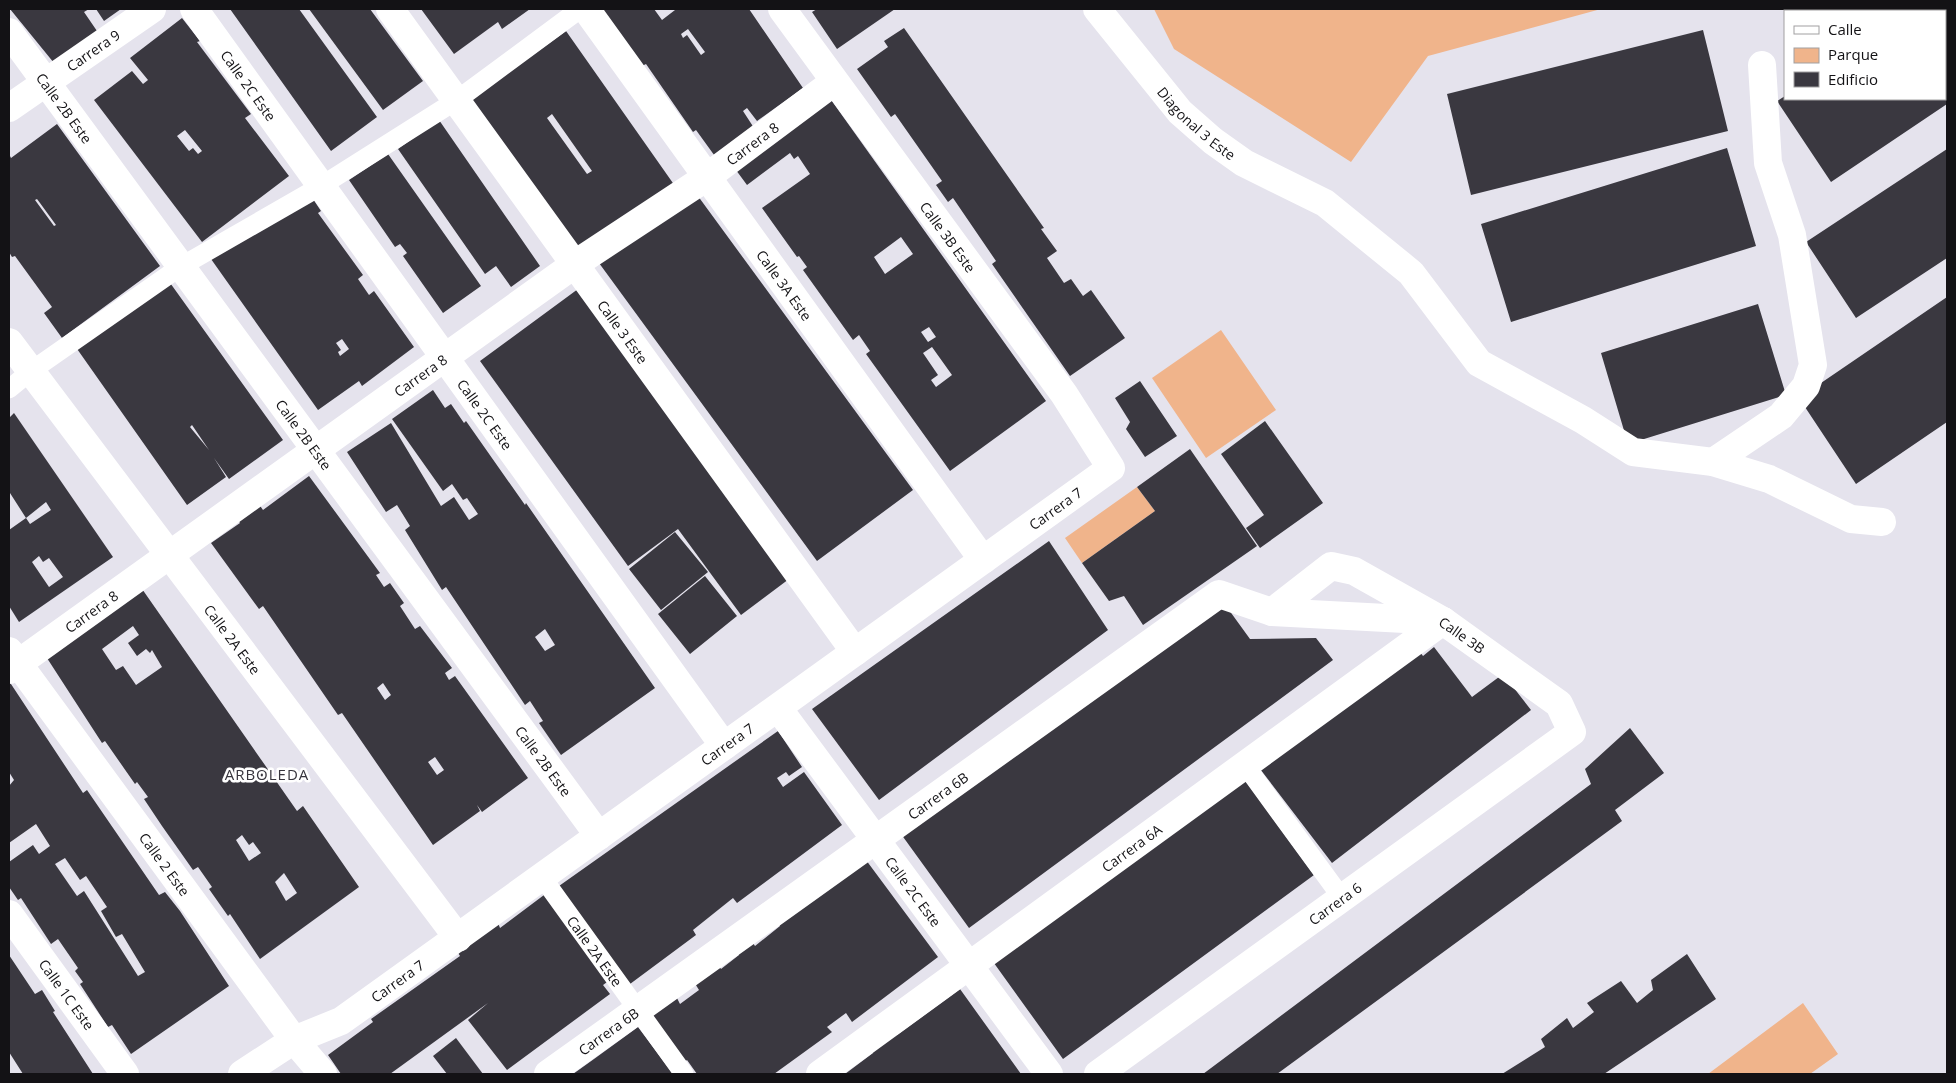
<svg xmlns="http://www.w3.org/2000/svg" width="1956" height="1083" viewBox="0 0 1956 1083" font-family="'Open Sans',sans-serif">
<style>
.green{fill:#f0b48b}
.building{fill:#3a3840;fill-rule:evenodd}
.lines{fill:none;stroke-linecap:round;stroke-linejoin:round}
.lane{stroke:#fff;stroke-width:19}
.street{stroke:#fff;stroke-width:28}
.labels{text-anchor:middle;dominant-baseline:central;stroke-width:5;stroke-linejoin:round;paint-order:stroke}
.street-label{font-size:14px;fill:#131215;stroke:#fff}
.neighbourhood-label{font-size:15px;letter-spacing:1px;fill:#37353d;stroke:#fff}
</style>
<rect width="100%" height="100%" fill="#e5e3ed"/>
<path class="green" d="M1154 9H1601L1428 56 1351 162 1174 49Z
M1221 330 1276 410 1206 458 1152 378Z
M1137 487 1155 511 1082 563 1065 538Z
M1803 1003 1838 1054 1810 1074H1708Z"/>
<path class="building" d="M10 9H89L84 12 97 31 54 63Z
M96 9H121L104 21Z
M230 9H299L377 117 331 151Z
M309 9H370L423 81 383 110Z
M421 9H530L502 29 498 22 454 54Z
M602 9H654L662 20 675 10 674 9H749L803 88 757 121 747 108 743 111 756 131 717 159 696 130 693 132 646 64 642 66ZM688 29 705 52 701 55 687 35 683 38 681 34Z
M817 9H895L837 49 812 12Z
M182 18 200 41 197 42 251 114 245 118 289 176 202 242 94 100 132 71 143 84 148 80 130 58ZM185 130 202 151 198 154 193 148 189 151 177 136Z
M904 28 1044 228 1041 229 1057 251 1047 258 1064 283 1071 279 1083 296 1091 290 1125 338 1070 376 992 264 996 261 953 198 948 202 936 185 942 181 895 114 891 117 857 69 888 47 884 41Z
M1703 30 1728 131 1471 195 1447 94Z
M566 31 675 186 580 254 470 100ZM552 114 592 171 587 174 547 118Z
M1945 76 1947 79V104L1831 182 1777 101 1785 96V99H1945Z
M829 97 1046 401 950 471 866 354 870 351 859 335 853 340 803 270 807 267 799 256 797 257 762 208 810 174 798 156 794 159 790 153 747 185 733 166ZM901 237 913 254 885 274 874 257ZM929 327 936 337 928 342 921 332ZM932 347 952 375 936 387 931 380 938 375 923 353Z
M439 120 540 266 511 287 496 266 485 274 398 149Z
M57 124 160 266 62 338 44 313 52 307 15 256 12 257 9 252V154L11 158ZM37 199 40 203 56 225 54 226 35 200Z
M1727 148 1756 246 1511 322 1481 224Z
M1947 149V258L1856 318 1806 242Z
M388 154 481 286 443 313 403 256 407 253 400 244 395 247 349 180Z
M695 192 913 490 817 561 599 263Z
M309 193 321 211 318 213 363 275 358 279 369 295 374 291 414 347 362 386 359 381 318 410 211 259ZM342 339 349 349 340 356 338 352 341 350 336 343Z
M168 280 283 440 229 479 214 458 226 477 187 505 75 346ZM192 425 209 450 190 427Z
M578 289 789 579 741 615 678 529 628 566 480 361Z
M1947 297V422L1856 484 1799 398Z
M1758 304 1786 395 1628 444 1601 353Z
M1140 381 1177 436 1145 457 1126 429 1130 422 1115 398Z
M433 390 445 408 451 404 464 423 466 421 525 505 526 503 655 688 561 755 539 723 543 721 530 701 525 705 446 587 442 590 405 530 410 526 397 505 386 512 347 452 391 423 441 506 454 497 469 520 478 514 467 498 463 500 452 484 443 491 392 419ZM545 629 555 645 545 651 535 637Z
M14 413 113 557 19 622 9 606V530L26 518 30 524 51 510 46 502 26 518 10 493 9 494V418ZM39 556 43 562 49 558 63 577 49 587 32 562Z
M1265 421 1323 503 1260 548 1246 528 1264 515 1221 454Z
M1190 449 1257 546 1143 625 1124 596 1109 601 1082 563 1155 511 1137 487Z
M309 476 380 573 376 575 384 587 390 583 404 603 400 606 415 629 420 626 452 668 445 673 449 680 455 676 528 778 482 812 477 805 480 811 433 845 342 713 338 715 263 606 259 609 211 543 240 523 235 516 256 500 263 510ZM383 683 391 695 385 700 377 688ZM435 757 444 770 437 775 428 762Z
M675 532 708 572 661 610 629 569Z
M1049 541 1108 630 879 800 812 709Z
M705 576 737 616 690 654 658 614Z
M140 586 297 811 303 806 359 887 260 959 230 914 228 916 209 889 212 887 198 867 193 870 162 826 144 799 148 797 137 782 135 784 105 741 102 743 45 655ZM133 626 139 635 128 643 137 656 146 649 150 653 152 650 162 667 136 685 123 666 116 670 102 649ZM242 835 249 845 253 842 261 853 249 861 236 840ZM284 873 297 893 286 901 275 882Z
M1221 599 1250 639 1316 638 1333 660 969 928 901 834Z
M1414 644 1423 656 1434 647 1472 697 1503 674 1531 710 1332 863 1257 765Z
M9 681 83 793 87 790 159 895 165 892 180 911 229 986 131 1054 112 1025 108 1027 80 984 83 982 75 971 78 968 58 939 51 944 21 898 18 900 9 887V862L33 845 39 854 50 846 36 824 9 843V786L14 780 9 772ZM65 858 80 880 86 876 107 907 101 911 116 937 122 934 145 972 138 976 84 891 77 896 55 864Z
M1630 728 1664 773 1615 810 1622 821 1277 1074H1203L1591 784 1585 769Z
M778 731 802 767 789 776 786 772 777 778 783 787 804 772 842 825 737 903 733 898 693 930 696 935 630 984 559 886Z
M1237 769 1314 875 1063 1059 986 952Z
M866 860 938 957 852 1022 846 1013 827 1027 832 1032 774 1074H697L687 1060 683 1063 651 1016 677 998 680 1004 699 990 694 982 718 964 721 969 739 955 736 951 751 940 755 946 780 926 776 920Z
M544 895 610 980 603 985 610 994 507 1070 468 1020 488 1003 390 1074H341L328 1055 373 1022 371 1019 460 956 457 951 498 923 500 928Z
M1687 954 1716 999 1604 1074H1502L1545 1047 1541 1039 1567 1018 1573 1028 1594 1012 1587 1003 1621 981 1637 1003 1653 990 1651 980Z
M9 955 35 994 42 990 55 1011 53 1012 93 1074H23L9 1052Z
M960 989 1021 1074H845L873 1053 869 1047 892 1030 897 1035Z
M638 1027 673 1074H573L594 1059Z
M456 1038 483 1074H447L433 1056Z"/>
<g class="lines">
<g class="lane">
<path d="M9 389 31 371 180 267 321 186 457 100 580 9"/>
<path d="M1245 765 1342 898"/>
<path id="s1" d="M542 877 684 1074"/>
</g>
<g class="street">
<path id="s2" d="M194 9 724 746"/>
<path id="s3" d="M390 9 855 652"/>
<path id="s4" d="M586 9 983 560"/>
<path id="s5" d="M1097 9 1180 112 1213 141 1244 163 1325 203 1411 273 1479 363 1583 420 1633 452 1713 462 1769 479 1851 519 1882 522"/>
<path id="s6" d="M9 32 599 836"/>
<path id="s7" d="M9 108 152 9"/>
<path id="s8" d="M9 342 458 938"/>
<path d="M1713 462 1781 416 1806 386 1813 365 1792 235 1768 163 1762 65"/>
<path id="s9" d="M9 651 294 1040 323 1074"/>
<path id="s10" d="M9 670 575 264 707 177 834 82"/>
<path id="s11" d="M778 708 1049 1074"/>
<path id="s12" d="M9 914 125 1074"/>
<path id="s13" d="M242 1074 294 1040 341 1021 1111 468 1064 394 782 9"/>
<path id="s14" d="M548 1074 1219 594 1272 612 1443 621"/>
<path id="s15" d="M820 1074 1443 621"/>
<path id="s16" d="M1098 1074 1572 732 1559 704 1443 621 1354 571 1331 566 1272 612"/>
</g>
</g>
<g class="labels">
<g class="street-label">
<text stroke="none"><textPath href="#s7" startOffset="102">Carrera 9</textPath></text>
<text stroke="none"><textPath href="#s2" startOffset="94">Calle 2C Este</textPath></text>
<text stroke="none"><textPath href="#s6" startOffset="94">Calle 2B Este</textPath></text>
<text stroke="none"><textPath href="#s5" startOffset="152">Diagonal 3 Este</textPath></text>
<text stroke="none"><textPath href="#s10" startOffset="911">Carrera 8</textPath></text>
<text transform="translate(948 237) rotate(54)">Calle 3B Este</text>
<text stroke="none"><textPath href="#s4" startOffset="340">Calle 3A Este</textPath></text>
<text stroke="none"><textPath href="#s3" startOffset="398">Calle 3 Este</textPath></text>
<text stroke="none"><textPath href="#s10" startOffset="506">Carrera 8</textPath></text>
<text stroke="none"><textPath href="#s2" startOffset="499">Calle 2C Este</textPath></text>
<text stroke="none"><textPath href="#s6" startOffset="499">Calle 2B Este</textPath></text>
<text stroke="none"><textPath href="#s13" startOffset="992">Carrera 7</textPath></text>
<text stroke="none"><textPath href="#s10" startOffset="101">Carrera 8</textPath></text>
<text transform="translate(1462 635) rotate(35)">Calle 3B</text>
<text stroke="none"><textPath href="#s8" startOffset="372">Calle 2A Este</textPath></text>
<text stroke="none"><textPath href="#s13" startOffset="588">Carrera 7</textPath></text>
<text stroke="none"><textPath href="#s6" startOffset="904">Calle 2B Este</textPath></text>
<text stroke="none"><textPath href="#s14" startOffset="479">Carrera 6B</textPath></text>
<text stroke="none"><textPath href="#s15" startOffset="385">Carrera 6A</textPath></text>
<text stroke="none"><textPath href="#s9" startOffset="264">Calle 2 Este</textPath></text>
<text stroke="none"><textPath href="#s11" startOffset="228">Calle 2C Este</textPath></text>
<text stroke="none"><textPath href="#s16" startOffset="292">Carrera 6</textPath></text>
<text stroke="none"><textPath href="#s1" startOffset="91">Calle 2A Este</textPath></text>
<text stroke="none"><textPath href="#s13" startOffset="182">Carrera 7</textPath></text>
<text stroke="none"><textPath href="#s12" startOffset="99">Calle 1C Este</textPath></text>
<text stroke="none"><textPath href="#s14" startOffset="74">Carrera 6B</textPath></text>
</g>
<g class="neighbourhood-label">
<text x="267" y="774">ARBOLEDA</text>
</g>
</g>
<rect width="1956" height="1083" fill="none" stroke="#131215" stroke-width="20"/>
<rect x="1784" y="10" width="162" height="90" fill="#ffffff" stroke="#a1a0a1"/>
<rect x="1794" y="26" width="25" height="8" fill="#ffffff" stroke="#a1a0a1"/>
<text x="1828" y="35" font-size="15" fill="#131215">Calle</text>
<rect x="1794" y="48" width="25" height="15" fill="#f0b48b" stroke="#a1a0a1"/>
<text x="1828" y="60" font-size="15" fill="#131215">Parque</text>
<rect x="1794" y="72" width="25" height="15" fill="#3a3840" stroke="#a1a0a1"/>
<text x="1828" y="85" font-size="15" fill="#131215">Edificio</text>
</svg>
